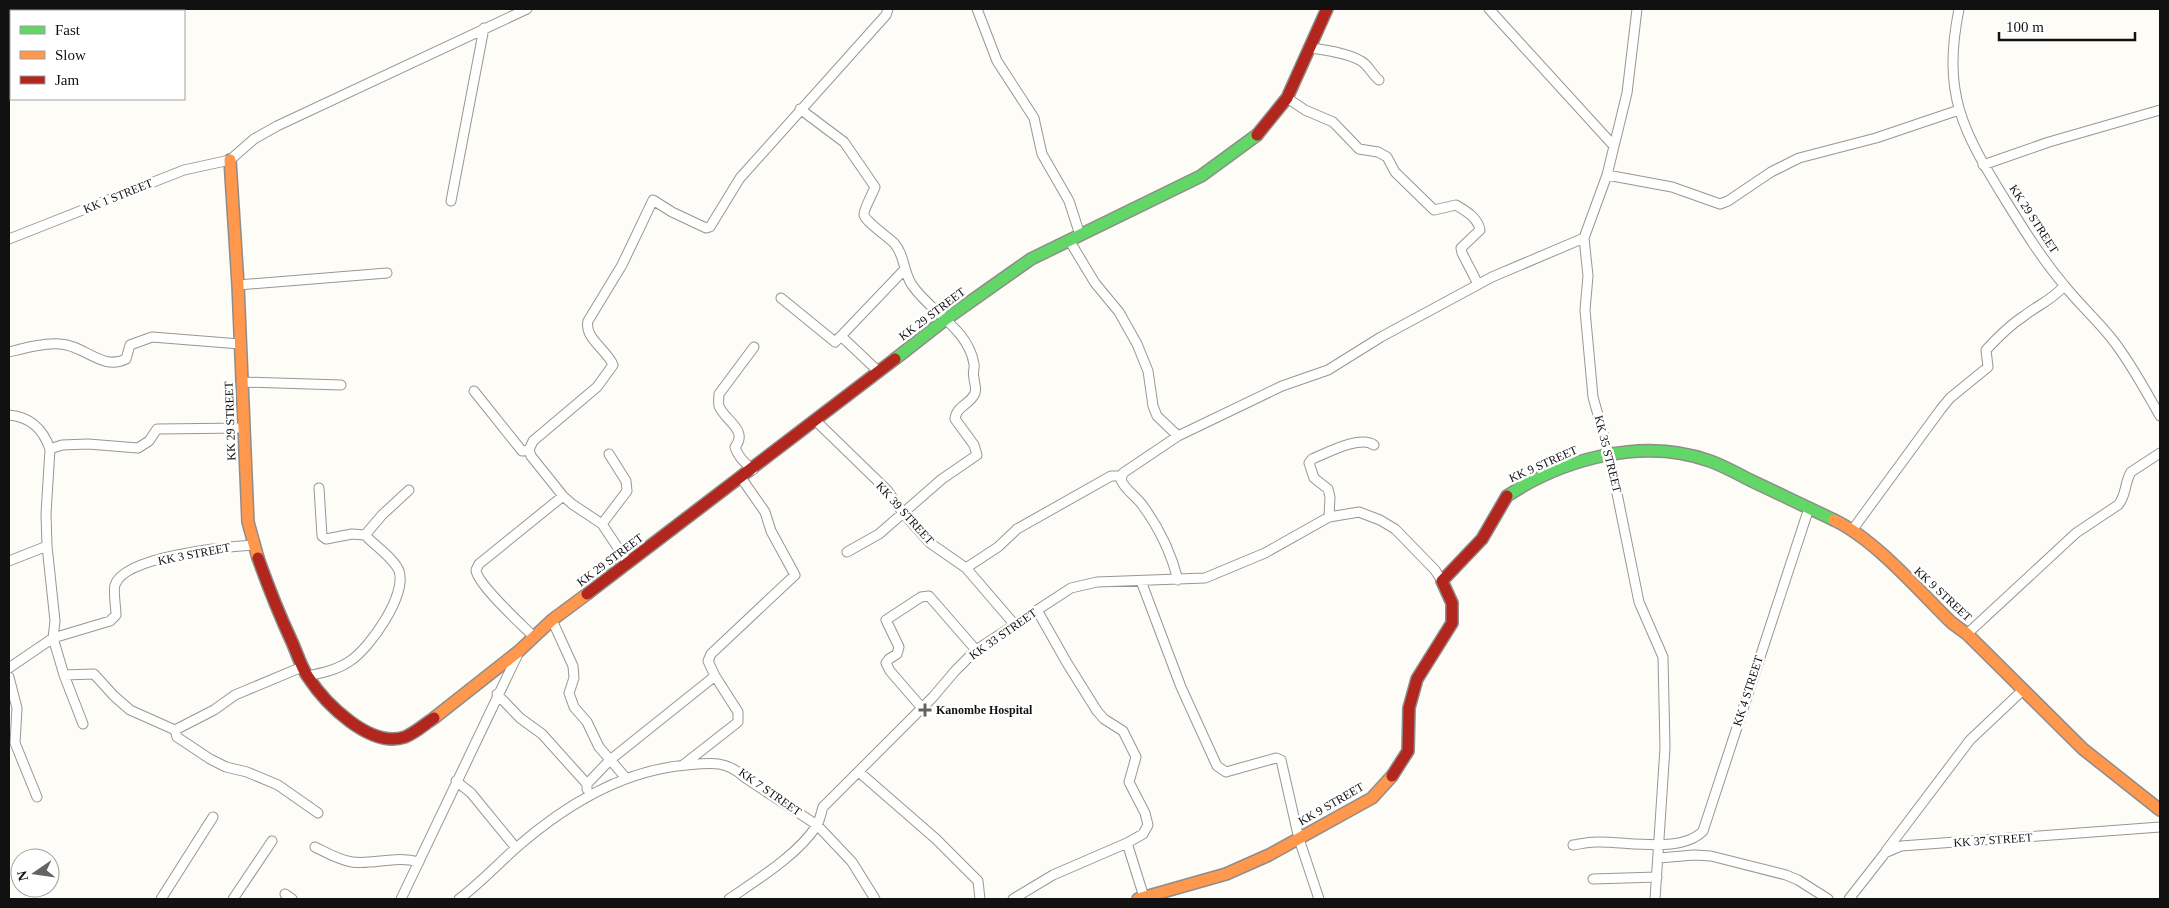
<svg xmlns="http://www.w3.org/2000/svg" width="2169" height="908" viewBox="0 0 2169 908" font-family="Georgia,serif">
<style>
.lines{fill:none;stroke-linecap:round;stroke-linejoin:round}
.street-casing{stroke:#979795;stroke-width:11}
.fast-casing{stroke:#8e8d8b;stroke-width:14}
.slow-casing{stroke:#8e8d8b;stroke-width:14}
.jam-casing{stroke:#8e8d8b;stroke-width:14}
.street{stroke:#fffffe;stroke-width:9}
.fast{stroke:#63d668;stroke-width:11}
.slow{stroke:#ff974d;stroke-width:11}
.jam{stroke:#b3261e;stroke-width:11}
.poi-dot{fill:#646362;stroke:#fff;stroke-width:2}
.labels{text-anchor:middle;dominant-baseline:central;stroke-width:5;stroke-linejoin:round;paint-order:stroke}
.street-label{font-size:12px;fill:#111;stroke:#fff}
.poi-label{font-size:12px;font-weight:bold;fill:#111;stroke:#fff;text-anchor:start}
</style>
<rect width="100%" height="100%" fill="#fdfcf7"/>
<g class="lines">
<defs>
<path id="street" d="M977 9 997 61 1034 118 1042 154 1069 201 1080 235
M1489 9 1613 145
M1637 9 1627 93 1607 175 1584 238 1588 276 1585 310 1593 397 1609 454 1639 602 1663 657 1665 748 1655 899
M1959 9C1942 94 1962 130 2006 201 2024 230 2042 259 2064 285 2079 304 2097 320 2112 339 2131 363 2145 390 2160 416
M1311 48C1326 50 1355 54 1365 64 1370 69 1373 75 1379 80
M1287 98 1305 110 1333 122 1359 149 1378 152 1387 157 1395 172 1434 210 1456 205C1466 211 1478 218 1480 230L1461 248 1462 253 1478 284
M800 109 844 142 875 187C873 193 863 210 864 215 866 222 888 237 894 243 905 255 903 272 912 285 931 313 968 328 974 364 975 369 972 373 974 378 974 383 977 388 975 393 971 404 956 406 955 419L974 445 977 455 942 479 879 534 847 552
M1983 165 2049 142 2160 110
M1607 175 1672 187 1720 204 1728 201 1771 172 1799 158 1876 138 1959 110
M451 201 484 28
M9 239 184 170 230 160 254 139 277 126 527 9
M1069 240 1095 283 1119 312 1137 344 1148 371 1153 406 1157 416 1178 436
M238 285 387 273
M781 298 835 342 841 336
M9 352C25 348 43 343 60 344 84 345 102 371 126 359L130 345 152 337 240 344
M879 372 841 336 904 270
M242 382 341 385
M474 391 522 451 529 450
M9 415C31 417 43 429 50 449
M816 421 887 490 903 513 930 543 966 568 1015 625
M753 470C745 463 738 457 735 447 749 430 724 420 719 406 718 403 719 398 719 394L754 347
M1329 517 1330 497 1328 489 1314 478 1309 463 1312 459C1327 453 1360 435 1374 445
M602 524 627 491 626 481 609 454
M1853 529 1941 409 1950 398 1988 367 1986 350C1998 337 2010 325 2024 316 2038 305 2052 300 2064 286
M365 535 382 515 409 490
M9 561 47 546
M628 563 602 524 572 504 563 496 531 456 529 450 533 441 597 387 613 365C607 350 584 338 588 321L622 265 653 200 672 212 706 228 710 227 740 178 886 15 888 9
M966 568 998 547 1017 529 1111 476H1121
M1178 580C1171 553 1160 529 1143 506 1137 497 1125 490 1121 480L1123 473 1178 436 1282 386 1328 370 1381 337 1492 277 1584 238
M1141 581 1181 687 1217 766 1226 772 1276 758 1281 760 1299 839 1319 899
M1037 610 1067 663 1097 711 1104 719 1123 731 1136 757 1129 782 1145 813 1148 825 1143 834 1127 843
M552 620 573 666 574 678 569 693 574 707 587 722 599 747 626 778
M1967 634 2076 533 2118 505C2127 495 2124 483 2131 472L2160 453
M534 637C522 625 477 584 476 570L479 564 563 496
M9 668 53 638 110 621 116 615C116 608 113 590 115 585 124 556 226 547 253 545
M64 675 94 674 114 696 130 710 175 730 177 737 210 759 226 767 247 772 278 785 318 813
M307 676C322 673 337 670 350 661 370 648 407 595 399 571 394 558 375 546 365 535L352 534 326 539 322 536 319 488
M9 677 17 708 15 743 37 797
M497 694 520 718 542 734 587 784V789
M922 708 890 671 886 663 889 659 897 654 899 647 886 620 921 597 929 596 976 650
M83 724 64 675 53 638 55 621 47 546 46 514 50 449 62 445 88 444 138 448 149 441 157 429 243 428
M175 730 214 710 235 695 302 667
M683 765 738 722V712L715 676 708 661 711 654 795 575 771 531 765 512 742 479
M859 772 936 839 978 881 980 899
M456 781 471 793 516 848
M587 784 610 760 715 676
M1573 845C1580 844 1588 842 1596 842 1626 841 1681 854 1703 831L1809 508
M315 847C327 853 339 860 352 862 374 865 396 855 419 862
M1886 851 1970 740 2023 690
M1659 858 1694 855 1711 856 1786 875 1798 880 1828 899
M1593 879 1657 877
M285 894 292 899
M161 899 213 817
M233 899 272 841
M401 899 517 656
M459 899C479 884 497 865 516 848 564 806 622 770 687 765 710 763 726 760 744 777L817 825 852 862 875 899
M729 899C757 880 799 854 817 825 820 820 821 813 823 807L933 697 955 671 976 650 1071 588 1097 582 1205 578 1265 553 1329 517 1359 512 1380 520 1395 529 1435 570 1442 581
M1013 899 1053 875 1127 843 1144 897
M1849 899 1885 853 1901 846 2160 827"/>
<path id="fast" d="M895 359 946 319 1031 259 1201 176 1257 135
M1507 496C1564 458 1644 437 1710 461 1724 466 1738 474 1752 481 1779 494 1807 507 1834 520"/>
<path id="slow" d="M230 160 238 285 248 522 258 558
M1834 520C1876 540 1918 590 1952 623L1967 634 2083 749 2160 810
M434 718 519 651 552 620 587 594
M1138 899 1226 874 1269 855 1372 798 1392 776"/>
<path id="jam" d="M1257 135 1287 98 1327 9
M258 558C268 586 279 614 292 642 297 653 301 667 308 677 325 703 370 749 405 737 415 733 425 724 434 718
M587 594 895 359
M1392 776 1408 751 1409 708 1417 679 1452 623V603L1442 581 1482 539 1507 496"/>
</defs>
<use href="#street" class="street-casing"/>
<use href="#fast" class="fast-casing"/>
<use href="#slow" class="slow-casing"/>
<use href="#jam" class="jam-casing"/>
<use href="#street" class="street"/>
<use href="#fast" class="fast"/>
<use href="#slow" class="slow"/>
<use href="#jam" class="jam"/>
</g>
<path class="poi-dot" d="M922.5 702.5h5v5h5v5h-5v5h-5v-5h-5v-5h5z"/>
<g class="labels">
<g class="street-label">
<text transform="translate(118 196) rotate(-22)">KK 1 STREET</text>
<text transform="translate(2034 219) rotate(57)">KK 29 STREET</text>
<text transform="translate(932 314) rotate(-37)">KK 29 STREET</text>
<text transform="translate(230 421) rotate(-92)">KK 29 STREET</text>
<text transform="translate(1608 454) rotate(76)">KK 35 STREET</text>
<text transform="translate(1543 464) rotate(-24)">KK 9 STREET</text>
<text transform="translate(905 513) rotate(48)">KK 39 STREET</text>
<text transform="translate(194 554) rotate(-11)">KK 3 STREET</text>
<text transform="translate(610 560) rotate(-37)">KK 29 STREET</text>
<text transform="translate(1943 594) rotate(43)">KK 9 STREET</text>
<text transform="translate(1003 634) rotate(-35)">KK 33 STREET</text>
<text transform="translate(1748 691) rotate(-72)">KK 4 STREET</text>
<text transform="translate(770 792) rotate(35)">KK 7 STREET</text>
<text transform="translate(1331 804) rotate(-30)">KK 9 STREET</text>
<text transform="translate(1993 840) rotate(-4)">KK 37 STREET</text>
</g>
<g class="poi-label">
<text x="936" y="710">Kanombe Hospital</text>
</g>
</g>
<rect width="2169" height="908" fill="none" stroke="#111111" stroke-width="20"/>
<rect x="10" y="10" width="175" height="90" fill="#ffffff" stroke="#a0a0a0"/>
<rect x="20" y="26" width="25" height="8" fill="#63d668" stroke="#a0a0a0"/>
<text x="55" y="35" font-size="15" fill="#111111">Fast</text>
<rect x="20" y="51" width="25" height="8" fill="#ff974d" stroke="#a0a0a0"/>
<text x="55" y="60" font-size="15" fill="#111111">Slow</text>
<rect x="20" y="76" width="25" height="8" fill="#b3261e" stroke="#a0a0a0"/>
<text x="55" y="85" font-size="15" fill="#111111">Jam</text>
<g transform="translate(35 873) rotate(257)"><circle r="24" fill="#ffffff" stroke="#a0a0a0"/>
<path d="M0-4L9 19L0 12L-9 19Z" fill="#646362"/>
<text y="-8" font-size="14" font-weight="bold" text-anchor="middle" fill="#111111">N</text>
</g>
<path d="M1999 32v8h136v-8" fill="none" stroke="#111111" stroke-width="2.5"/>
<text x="2006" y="32" font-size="15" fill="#111111" stroke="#ffffff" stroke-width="4" paint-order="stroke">100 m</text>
</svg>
